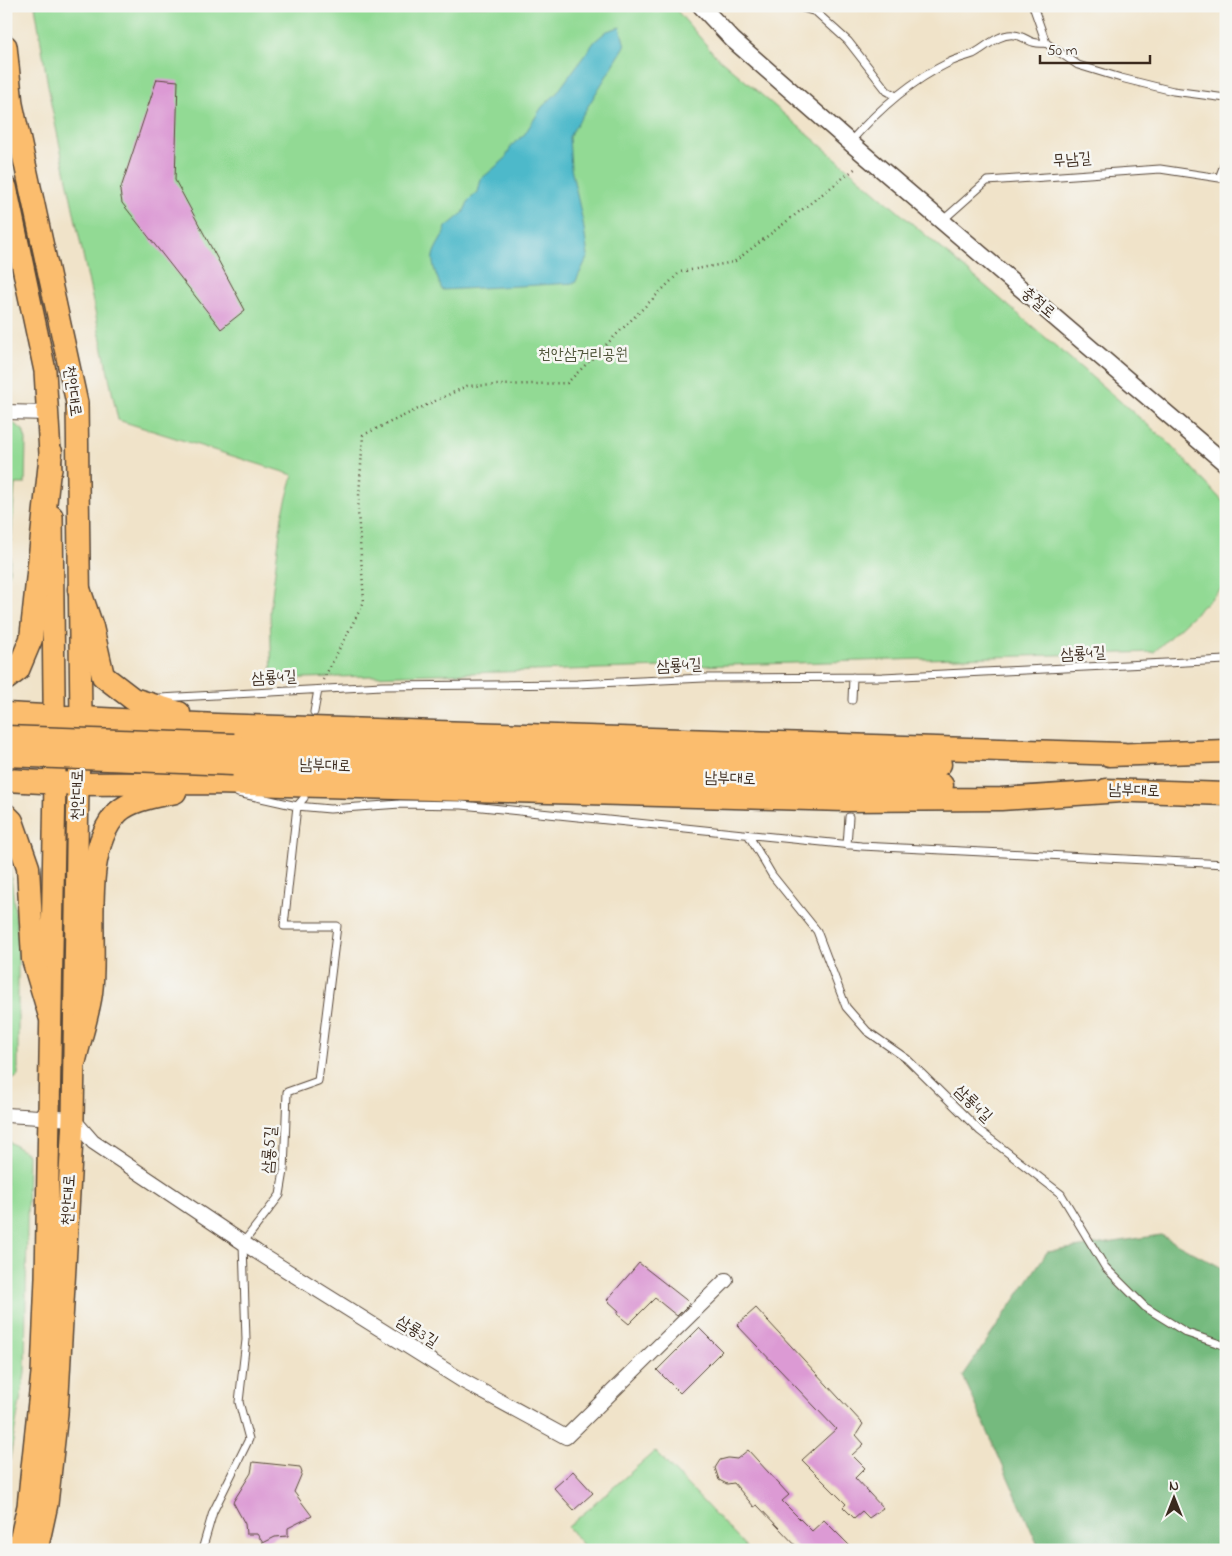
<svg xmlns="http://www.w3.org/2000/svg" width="1232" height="1556" viewBox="0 0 1232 1556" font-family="'Indie Flower','Poor Story',sans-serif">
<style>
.green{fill:#92da94;stroke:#668259}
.forest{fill:#75ba7e;stroke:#58724e}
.water{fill:#4db9ca;stroke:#447274}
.building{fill:#dc9ad4}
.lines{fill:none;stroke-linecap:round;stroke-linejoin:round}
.service-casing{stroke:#564638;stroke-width:9}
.minor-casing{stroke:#564638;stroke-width:16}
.tertiary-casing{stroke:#564638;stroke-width:19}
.primary-casing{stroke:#564638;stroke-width:24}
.trunk-casing{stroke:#564638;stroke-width:25}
.path{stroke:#564638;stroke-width:2.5;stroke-dasharray:1 4;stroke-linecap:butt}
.service{stroke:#fff;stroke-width:7}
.minor{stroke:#fff;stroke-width:14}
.tertiary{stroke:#fff;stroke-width:16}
.primary{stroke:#fbbd6e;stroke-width:21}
.trunk{stroke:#fbbd6e;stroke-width:22}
.trunk-bridge-casing{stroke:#564638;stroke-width:25;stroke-linecap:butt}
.trunk-bridge{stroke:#fbbd6e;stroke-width:22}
.labels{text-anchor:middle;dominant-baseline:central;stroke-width:5;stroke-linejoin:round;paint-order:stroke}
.street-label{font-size:16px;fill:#3b2a1e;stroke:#f6f6f2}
.park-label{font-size:16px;fill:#51563c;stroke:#f6f6f2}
</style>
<rect width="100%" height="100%" fill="#f6f6f2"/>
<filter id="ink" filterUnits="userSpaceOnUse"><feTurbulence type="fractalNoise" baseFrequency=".02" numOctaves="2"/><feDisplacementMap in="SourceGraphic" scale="10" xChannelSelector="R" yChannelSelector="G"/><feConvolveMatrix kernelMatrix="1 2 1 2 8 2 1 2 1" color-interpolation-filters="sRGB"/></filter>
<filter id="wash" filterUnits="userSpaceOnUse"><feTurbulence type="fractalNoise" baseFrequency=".0096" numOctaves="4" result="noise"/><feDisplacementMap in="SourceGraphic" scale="20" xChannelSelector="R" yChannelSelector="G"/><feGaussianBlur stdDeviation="1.12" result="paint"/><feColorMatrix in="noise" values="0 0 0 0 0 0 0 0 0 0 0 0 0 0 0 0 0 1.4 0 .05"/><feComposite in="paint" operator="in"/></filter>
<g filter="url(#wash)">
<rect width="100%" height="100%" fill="#f0e3c9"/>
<path class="green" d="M35 6H673L715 55 1169 443 1226 505V584L1154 652 272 679 270 611 282 516 293 475 118 420 51 104Z
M10 421 23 430 26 440 25 484H15L9 575H6V422Z
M6 834 18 937V1076L6 1084Z
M6 1140 28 1154 25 1373 6 1481Z
M655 1451 749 1550H587L568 1527Z"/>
<path class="forest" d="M1161 1235 1226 1270V1550H1040L963 1376 1047 1252Z"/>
<path class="water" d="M620 27 625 46 569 137 571 168 583 222 588 256 575 283 442 290C439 281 431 265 433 256 435 246 443 239 446 227L463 213 469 200 478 192 481 179 505 159 512 145 524 135 542 107 556 94 595 41 607 31Z"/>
<g id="blocks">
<path class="building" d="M157 79 178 81 175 180 245 310 221 329 122 203 120 191Z
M639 1263 690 1303 677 1316 655 1298 629 1324 617 1314 619 1311 607 1300Z
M756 1308 863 1424 856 1435 864 1444 852 1455 865 1468 855 1478 883 1508 869 1518 862 1511 854 1518 843 1507 846 1504 802 1460 836 1429 737 1325Z
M699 1328 722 1351 680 1393 657 1370Z
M748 1450 789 1495 782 1501 812 1531 824 1520 854 1550H800L757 1505 754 1507 734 1483 727 1484 719 1480 715 1468 720 1460 728 1458 737 1459Z
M253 1462 300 1467 302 1473 294 1492 312 1516 288 1528V1536L275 1537 263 1543 257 1534H246L245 1524 233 1502 251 1473Z
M573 1471 593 1493 574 1510 554 1488Z"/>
</g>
</g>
<g filter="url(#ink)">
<use href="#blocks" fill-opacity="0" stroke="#564638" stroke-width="1"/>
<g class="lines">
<defs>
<path id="service" d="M796 6 816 12 848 41 887 91 896 96
M1033 6 1046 43 1078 65 1121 78 1173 91 1226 98
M850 142C878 110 909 82 948 63 956 59 964 57 973 54 985 48 999 33 1014 35 1027 36 1028 45 1046 43
M1219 178 1226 160
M942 221 987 181 1160 169 1226 179
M160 698 382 686 577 684 704 678 883 677 1226 660
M852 700 853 677
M314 712 318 690
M238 793 297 806 330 809 400 804 462 805 861 846 1226 864
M749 836 772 875 817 931 846 1007 867 1031 907 1059 980 1131 1061 1194 1105 1267 1145 1307 1187 1333 1226 1346
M847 845 849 817
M202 1550 213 1512 249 1439 239 1402 246 1340 243 1243 280 1195 284 1171 287 1092 318 1081 337 926H284L297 806 304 798"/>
<path id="minor" d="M6 412 48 413
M6 1115 73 1119 93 1142 257 1252 463 1381 566 1437 726 1280"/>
<path id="tertiary" d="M701 6 733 40 853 145 1226 464"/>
<path id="primary" d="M6 46 12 104 77 403 81 716 78 784 73 1119 57 1413 47 1504 37 1550
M6 187 45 371 51 470
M18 1550 28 1506 42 1373 46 1278 55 782 52 516"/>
<path id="trunk" d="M79 589 92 627 103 676 133 699 179 713
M6 679 18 670 31 639 51 452
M6 714 216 725 1123 754
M234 745 726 760 940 764
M1109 755 1226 751
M233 764 942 785
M6 780 78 784 214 783 845 800 1001 799 1121 791
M1106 790 1226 794
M6 815 12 821 28 867 33 959 50 1016
M75 1060C80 1038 88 1015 91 993 98 941 79 852 118 812 132 799 158 796 175 792"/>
</defs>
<use href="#service" class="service-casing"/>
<use href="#minor" class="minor-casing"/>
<use href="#tertiary" class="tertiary-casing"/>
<use href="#primary" class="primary-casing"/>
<use href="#trunk" class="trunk-casing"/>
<path class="path" d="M323 680 364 602 358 511 363 435 467 386 567 383 680 272 734 262 856 168"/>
<use href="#service" class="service"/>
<use href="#minor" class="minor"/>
<use href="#tertiary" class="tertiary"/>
<use href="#primary" class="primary"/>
<use href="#trunk" class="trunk"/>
<defs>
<path id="trunk-bridge" d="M6 737 234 745
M6 755 233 764"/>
</defs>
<use href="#trunk-bridge" class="trunk-bridge-casing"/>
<use href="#trunk-bridge" class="trunk-bridge"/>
</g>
</g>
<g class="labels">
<g class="street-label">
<text transform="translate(1072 160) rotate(-5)">무남길</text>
<text transform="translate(1038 303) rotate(40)">충절로</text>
<text transform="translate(72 391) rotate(82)">천안대로</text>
<text transform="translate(1083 654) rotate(-3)">삼룡4길</text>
<text transform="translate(679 666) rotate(-3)">삼룡4길</text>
<text transform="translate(274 678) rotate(-3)">삼룡4길</text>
<text transform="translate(325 766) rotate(2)">남부대로</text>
<text transform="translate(730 779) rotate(2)">남부대로</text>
<text transform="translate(1134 791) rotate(2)">남부대로</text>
<text transform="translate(78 795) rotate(-89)">천안대로</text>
<text transform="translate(973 1104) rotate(44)">삼룡4길</text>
<text transform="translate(270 1150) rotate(-86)">삼룡5길</text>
<text transform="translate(69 1200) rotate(-87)">천안대로</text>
<text transform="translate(417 1332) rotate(32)">삼룡3길</text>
</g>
<g class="park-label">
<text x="583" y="355">천안삼거리공원</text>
</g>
</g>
<rect width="1232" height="1556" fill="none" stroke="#f6f6f2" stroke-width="25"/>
<g transform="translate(1174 1498)" stroke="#f6f6f2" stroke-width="4" paint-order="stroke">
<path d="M0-4L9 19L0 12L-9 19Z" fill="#3b2a1e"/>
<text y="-8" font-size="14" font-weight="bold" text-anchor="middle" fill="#3b2a1e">N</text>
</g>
<path d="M1040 55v8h110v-8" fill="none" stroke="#3b2a1e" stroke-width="2.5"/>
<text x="1047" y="55" font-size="15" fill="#3b2a1e" stroke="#f6f6f2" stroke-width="4" paint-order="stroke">50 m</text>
</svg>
